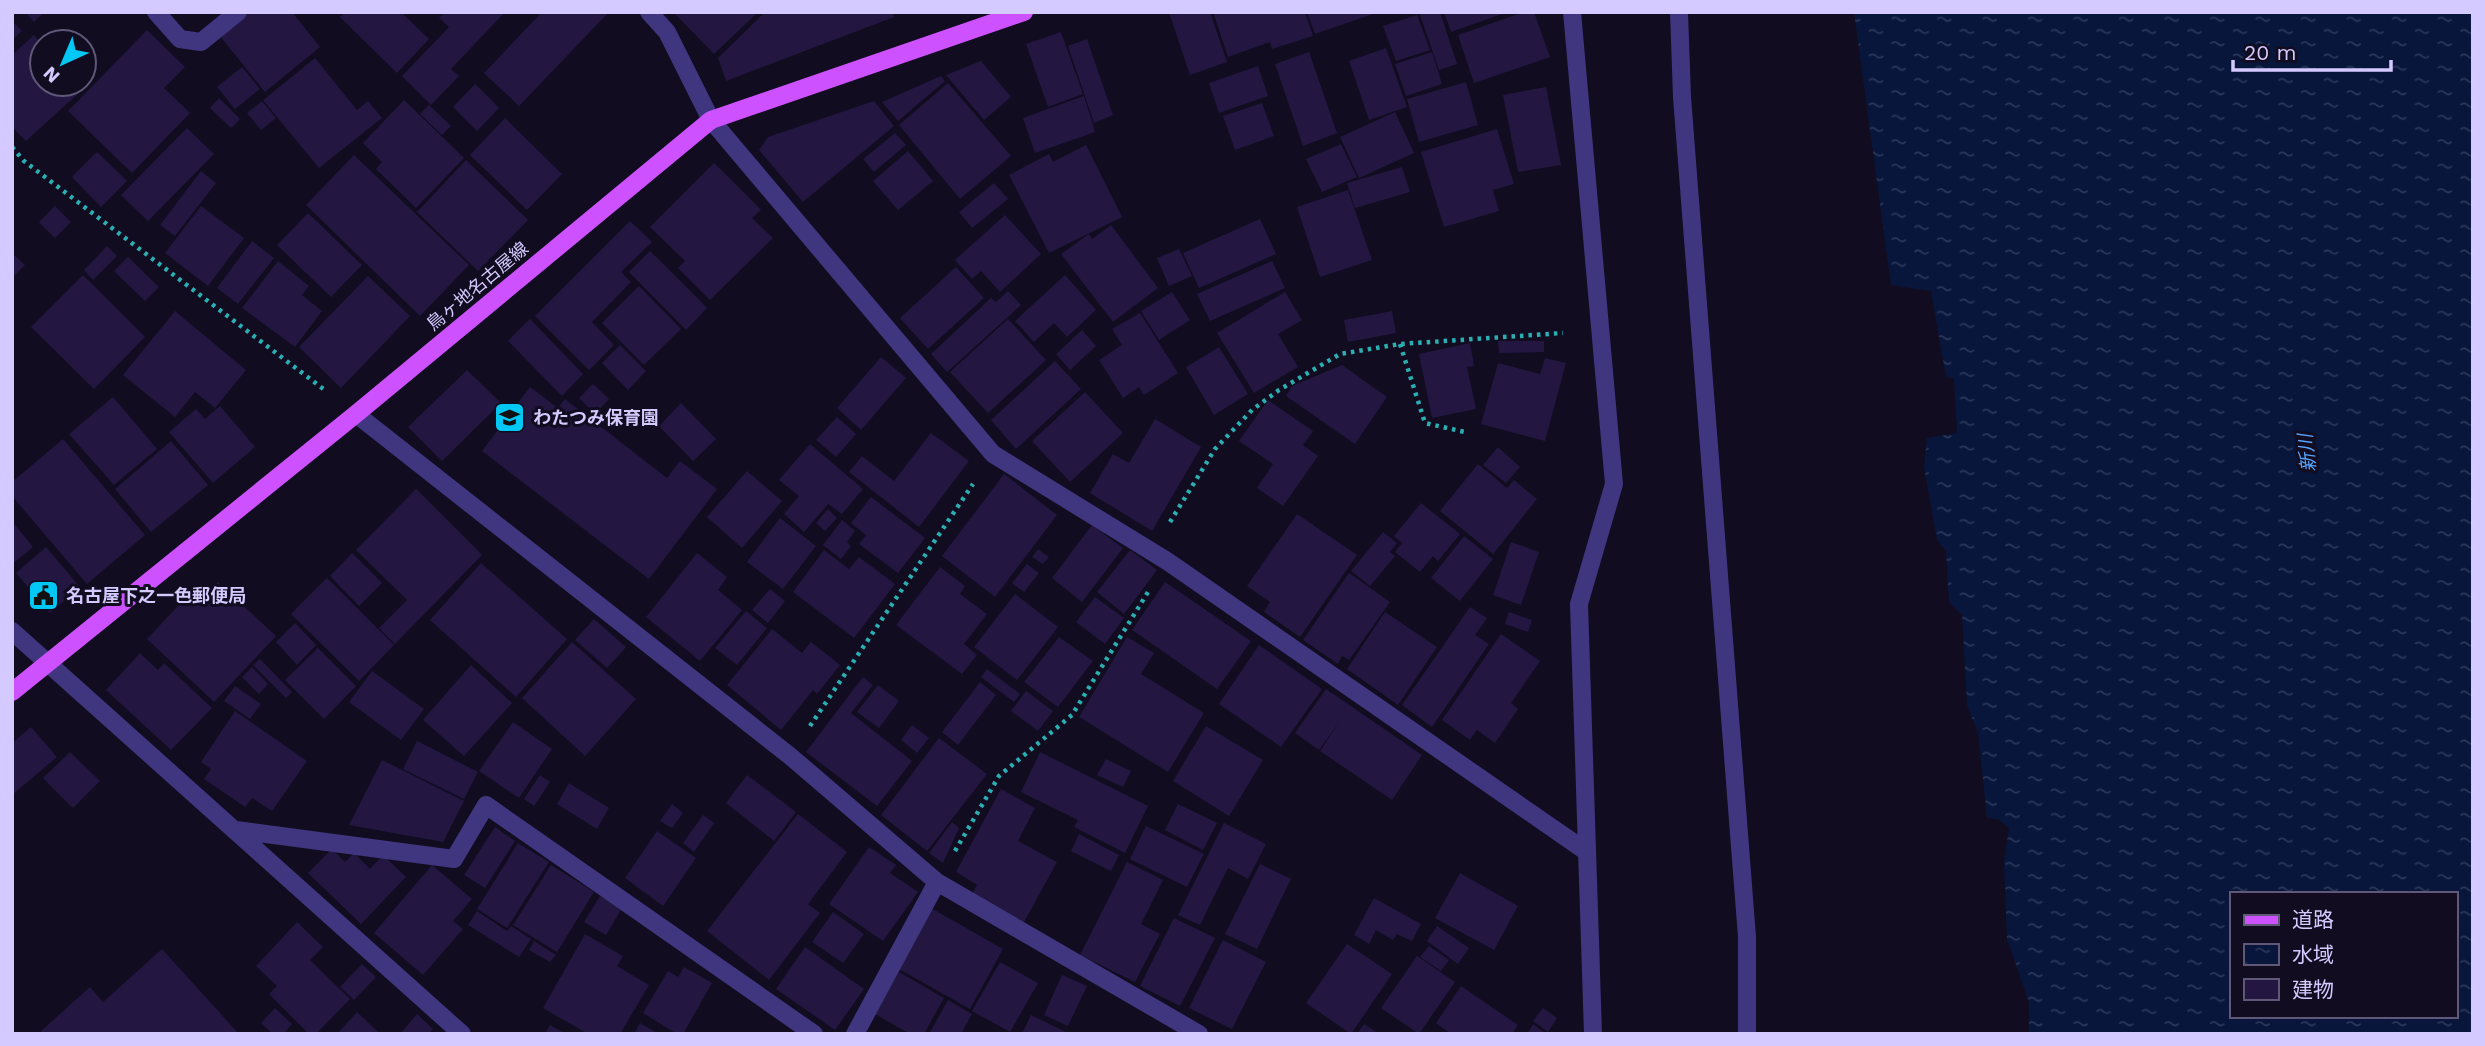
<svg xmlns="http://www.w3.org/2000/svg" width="2485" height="1046" viewBox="0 0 2485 1046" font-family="'Work Sans','Noto Sans JP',sans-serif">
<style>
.water{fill:url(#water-ripples);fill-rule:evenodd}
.building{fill:#231741}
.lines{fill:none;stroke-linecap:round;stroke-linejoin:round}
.path{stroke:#2aafb3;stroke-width:4.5;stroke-dasharray:3.5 5;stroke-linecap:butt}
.minor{stroke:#3f367f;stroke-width:18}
.major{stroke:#cd51ff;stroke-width:18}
.labels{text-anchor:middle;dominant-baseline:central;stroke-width:6;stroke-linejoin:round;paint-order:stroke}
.street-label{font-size:18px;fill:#d5caff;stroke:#110c1f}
.poi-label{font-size:18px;font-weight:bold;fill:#d5caff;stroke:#110c1f;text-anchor:start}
.water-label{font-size:19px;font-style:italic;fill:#58a3ff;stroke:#110c1f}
</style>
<defs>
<pattern id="water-ripples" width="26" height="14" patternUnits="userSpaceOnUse" patternTransform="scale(1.75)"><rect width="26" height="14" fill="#08163c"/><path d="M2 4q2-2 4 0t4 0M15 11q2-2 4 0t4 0" fill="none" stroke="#2b3759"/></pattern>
</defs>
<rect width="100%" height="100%" fill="#110c1f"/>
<path class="water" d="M1854 12H2473V1034H2029V1002L2007 939 2004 862 2009 828 1998 819 1987 818 1978 733 1967 705 1962 615 1949 602 1946 551 1937 540 1924 467 1927 438 1957 433 1954 378 1946 377 1931 291 1891 285ZM2231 894H2455V1016H2231Z"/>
<path class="building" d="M25 12H44L34 22Z
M250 12H292L320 47 265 92 220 36Z
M345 12H401L429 39 397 73 340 17Z
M445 12H505L451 69 459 76 431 105 402 76 449 27 439 18Z
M542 12H609L519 106 484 73Z
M673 12H758L714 54Z
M765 12H892L894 17 726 81 718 58Z
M1169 12H1210L1227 62 1190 75Z
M1213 12H1305L1313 36 1272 49 1270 42 1228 57Z
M1307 12H1376V13L1315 34Z
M1419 12H1440L1457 64 1439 70Z
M1444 12H1505V13L1451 32Z
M1524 12H1534L1550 57 1474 83 1458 35Z
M1417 15 1430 50 1396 61 1383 26Z
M12 21 22 31 12 40Z
M147 30 185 67 164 88 190 113 132 173 68 111Z
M1061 32 1083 94 1048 107 1026 44Z
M34 35 42 45V84H78L83 89 26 141 12 127V55Z
M1087 39 1113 115 1094 123 1068 46Z
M1386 48 1407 107 1369 120 1349 61Z
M1309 52 1337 133 1303 146 1275 64Z
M1432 52 1442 84 1406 96 1395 64Z
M315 58 357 110 368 101 382 118 319 168 263 100Z
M981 61 1011 97 984 120 946 75Z
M1258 66 1268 96 1219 113 1209 83Z
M242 67 260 89 235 109 217 87Z
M941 76 945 81 898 121 882 102Z
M1466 82 1478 125 1419 142 1407 99Z
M948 83 1011 156 960 199 899 125Z
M475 84 499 108 477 131 453 107Z
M1546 87 1561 165 1518 172 1503 95Z
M1084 96 1095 132 1035 153 1023 118Z
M219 98 240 119 231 128 210 108Z
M404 100 464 158 416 208 376 169 382 162 363 143Z
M262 101 276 118 261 130 247 113Z
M874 101 894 126 803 202 759 150 768 137Z
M1262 103 1274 136 1235 150 1223 116Z
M429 105 451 126 442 135 420 114Z
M1395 112 1414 153 1359 178 1340 137Z
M505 118 562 174 527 210 470 155Z
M187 128 214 154 148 221 121 195Z
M1497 129 1514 184 1493 190 1499 211 1444 227 1421 152Z
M895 133 906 145 874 172 863 159Z
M1341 144 1357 177 1322 192 1306 159Z
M1086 145 1122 217 1049 253 1009 175 1049 154 1053 162Z
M908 151 933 181 898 210 873 181Z
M97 152 127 181 101 207 72 177Z
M354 155 469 265 420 316 306 205Z
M466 160 528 220 478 271 417 212Z
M714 163 761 210 752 218 773 238 710 300 678 268 685 261 650 227Z
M1402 167 1410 192 1355 208 1347 183Z
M201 171 216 183 175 236 160 225Z
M994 183 1008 199 972 228 959 212Z
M1348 190 1372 260 1320 277 1297 207Z
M55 206 71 222 55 238 39 222Z
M201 206 244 238 208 286 165 253Z
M308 213 362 265 331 297 277 245Z
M1005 215 1041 254 1000 292 981 271 972 279 955 260Z
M1260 219 1276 254 1199 288 1183 253Z
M630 221 652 242 621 272 631 282 592 322 614 345 589 370 535 316Z
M1111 225 1158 288 1113 322 1061 254 1089 234 1092 239Z
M252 241 274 258 238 304 217 288Z
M107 246 117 256 93 280 84 270Z
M1179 249 1192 276 1169 286 1157 258Z
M650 251 707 308 686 330 629 272Z
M12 253 25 265 12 278Z
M128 257 159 287 145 301 114 271Z
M278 261 309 286 302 295 322 311 295 347 242 308Z
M1272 261 1285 288 1210 321 1197 294Z
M956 267 984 298 928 349 900 318Z
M83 275 145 337 94 389 31 327Z
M1065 275 1096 310 1067 337 1054 323 1034 342 1015 321Z
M368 276 410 316 341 388 299 347Z
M639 286 681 329 644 365 602 323Z
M1008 291 1021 305 947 372 931 354 991 298 996 302Z
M1172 292 1190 320 1159 340 1141 311Z
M1285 292 1302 320 1278 334 1298 367 1254 393 1217 333Z
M175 311 246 370 215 408 195 392 175 417 123 375Z
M1392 311 1396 333 1348 342 1344 320Z
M1140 313 1178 373 1144 395 1139 387 1123 398 1099 360 1122 345 1112 329Z
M530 319 583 374 562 396 508 341Z
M1008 319 1046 360 988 413 950 372Z
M1082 330 1096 346 1070 370 1056 354Z
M1498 341H1544V352L1499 353Z
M1470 343 1474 366 1467 367 1476 409 1432 418 1419 354Z
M620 345 646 371 628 390 602 363Z
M1219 347 1248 394 1214 415 1186 367Z
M881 357 906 378 861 430 837 408Z
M1545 358 1566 363 1545 441 1481 424 1498 363 1540 374Z
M1055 361 1081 389 1016 449 991 420Z
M1342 365 1387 397 1355 444 1286 396 1292 386Z
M467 370 501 403 442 461 408 427Z
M593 384 609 399 595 414 579 398Z
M530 387 558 408 565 399 667 478 680 461 717 489 649 579 482 451Z
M1085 392 1123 433 1070 482 1032 441Z
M113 397 157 449 114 485 69 434Z
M1268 400 1313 431 1303 445 1318 456 1283 506 1257 488 1273 464 1239 441Z
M681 403 716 439 693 461 659 426Z
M220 406 255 447 213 483 169 432 196 409 205 419Z
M837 417 856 434 836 457 816 440Z
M1155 419 1201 447 1152 531 1090 493 1113 454 1129 463Z
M931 433 969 461 919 527 849 472 862 456 894 481Z
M63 439 145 535 87 584 12 496V482Z
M171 441 208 485 151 532 115 489Z
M810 444 863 489 842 514 828 504 804 532 784 514 799 496 779 480Z
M1498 447 1520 467 1506 483 1483 465Z
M1478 464 1507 488 1514 480 1537 499 1493 554 1440 511Z
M747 471 782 501 742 548 707 517Z
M1004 474 1057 515 995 597 942 556Z
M416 489 482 555 395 644 379 628 407 600 356 550Z
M871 497 925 538 898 573 859 544 866 535 851 523Z
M1421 503 1460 534 1438 561 1433 556 1420 572 1395 552 1402 543 1394 536Z
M828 509 837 518 825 531 816 523Z
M1297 514 1357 555 1300 637 1264 612 1270 602 1247 586Z
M780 518 816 546 783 589 747 562Z
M842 520 855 531 847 542 851 546 841 559 823 545Z
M12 521 33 547 12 564Z
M1092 525 1123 548 1082 602 1052 578Z
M1383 532 1397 543 1390 552 1395 556 1370 586 1351 571Z
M1464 536 1493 559 1460 601 1431 578Z
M1511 542 1539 552 1521 605 1493 595Z
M46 547 80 587 50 613 16 573Z
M1038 549 1049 557 1043 564 1032 557Z
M824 550 849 569 859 557 895 584 854 638 793 592Z
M1130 550 1157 570 1124 614 1097 592Z
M352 553 382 583 359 606 330 576Z
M697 553 727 577 718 590 742 610 700 661 646 617Z
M481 563 567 639 516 697 430 620Z
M1027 564 1039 573 1024 592 1012 583Z
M940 567 965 586 960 594 987 614 964 644 977 655 962 674 896 625Z
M1349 573 1390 602 1349 660 1342 656 1338 664 1303 640Z
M327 578 394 645 359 681 291 614Z
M218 582 276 636 214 702 147 639 191 592 201 600Z
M1165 582 1251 641 1217 689 1132 630Z
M770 589 785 601 768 623 752 610Z
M1015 594 1058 627 1017 680 974 647Z
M1095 597 1124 618 1105 644 1076 622Z
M1470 607 1487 618 1475 635 1489 644 1432 727 1402 705Z
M746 611 767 628 737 665 715 648Z
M1385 612 1437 647 1398 705 1347 669Z
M1509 612 1532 620 1528 632 1505 624Z
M594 619 626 647 607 668 575 640Z
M295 623 316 645 297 665 276 642Z
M772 629 802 653 811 642 840 665 817 694 813 690 781 730 727 685Z
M1501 634 1540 661 1511 703 1518 709 1495 743 1477 730 1470 740 1442 720Z
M1059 637 1093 661 1058 707 1024 682Z
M1127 637 1154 653 1141 674 1204 713 1168 772 1079 717Z
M572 642 636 699 585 756 522 698Z
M1259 645 1322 689 1281 747 1219 704Z
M318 648 356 686 324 719 285 680Z
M140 653 158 670 164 663 212 708 171 750 106 690Z
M260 659 292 692 286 698 253 665Z
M471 665 512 703 464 756 423 720Z
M252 667 268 684 259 694 242 677Z
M987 669 1020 694 1014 702 981 677Z
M372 671 424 709 401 740 349 702Z
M863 677 873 685 851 713 912 761 877 806 806 752Z
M980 682 996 695 958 745 942 732Z
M878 685 899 701 879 728 857 712Z
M235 686 261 704 250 719 224 701Z
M1326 689 1422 755 1392 800 1320 751 1340 721 1319 750 1295 733Z
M1026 691 1053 711 1038 731 1011 711Z
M235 711 307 761 272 811 252 798 245 807 204 779 211 769 201 762Z
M513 722 552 749 519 798 479 771Z
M912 725 929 738 917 753 901 740Z
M1206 726 1263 760 1229 816 1173 781Z
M31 727 57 757 12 795V743Z
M939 738 987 774 927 851 881 815Z
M417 741 478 772 464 799 403 769Z
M70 752 100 781 73 808 43 778Z
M1040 752 1148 806 1125 853 1074 827 1078 820 1021 792Z
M1106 759 1131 771 1123 787 1097 775Z
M382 760 464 801 443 842 349 825Z
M540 775 550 782 534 806 524 799Z
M747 775 796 812 774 841 726 803Z
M569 783 609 808 597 829 557 804Z
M1001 789 1035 808 1018 841 1057 862 1023 924 971 896 977 885 956 872Z
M672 804 683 813 672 828 660 821Z
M1178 804 1217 823 1203 850 1165 830Z
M798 814 847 852 808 904 820 913 769 980 707 931Z
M703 815 714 823 694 852 683 843Z
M952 822 959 828 943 863 929 853Z
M1224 823 1266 844 1248 879 1228 868 1200 925 1178 915Z
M1146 826 1204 854 1187 887 1130 859Z
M495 827 515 841 485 888 464 875Z
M657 831 696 858 663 906 625 878Z
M1079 834 1119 855 1111 871 1071 851Z
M518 843 549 862 507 928 477 909Z
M869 847 896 865 890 873 918 892 883 941 829 904Z
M332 849 345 862 354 853 370 869 383 855 406 877 361 924 308 873Z
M1127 862 1163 880 1141 924 1160 934 1135 982 1080 955Z
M1260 864 1291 879 1257 949 1225 934Z
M432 865 472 899 453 921 463 929 423 975 374 933Z
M551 865 594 892 557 952 513 925Z
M1460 873 1518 906 1494 950 1435 918Z
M600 896 622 908 606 935 584 922Z
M1374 898 1421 924 1412 941 1397 934 1393 940 1376 930 1369 944 1354 935Z
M931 908 1003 949 970 1009 897 968Z
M477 911 507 931 511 926 531 939 519 957 468 925Z
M833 912 864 934 843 963 812 942Z
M1174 918 1215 938 1180 1006 1140 986Z
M297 922 323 947 310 960 350 999 316 1034H309L269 994 277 986 256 966Z
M1437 926 1469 948 1458 964 1427 941Z
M585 934 623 956 617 966 649 985 620 1034H588L543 1008Z
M1223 940 1266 962 1232 1029 1189 1008Z
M534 941 556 955 550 962 529 950Z
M1347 944 1392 974 1351 1034 1306 1003Z
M1429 946 1449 960 1441 971 1420 957Z
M805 947 864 989 835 1030 776 989Z
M162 949 239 1034H44L41 1031 90 987 103 1002Z
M1417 956 1455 982 1419 1034 1381 1008Z
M1000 962 1038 983 1010 1032 972 1011Z
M362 964 376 977 354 1000 340 987Z
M684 967 712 983 683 1034H677L643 1013 668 971 678 977Z
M899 972 944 998 924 1034H910L875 1014Z
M1062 975 1087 986 1068 1026 1044 1015Z
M1461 986 1518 1025 1512 1034H1451L1436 1023Z
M948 1000 972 1014 961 1034H929Z
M275 1008 292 1024 283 1034H273L261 1023Z
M1543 1008 1557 1018 1548 1032 1533 1021Z
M357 1012 380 1034H337Z
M417 1014 433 1029 429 1034H400Z
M1031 1015 1070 1034H1022Z
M640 1023 659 1034H634Z
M1364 1024 1379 1034H1357Z
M1533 1024 1546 1034H1527Z
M550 1025 566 1034H545Z"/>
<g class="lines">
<path class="path" d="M12 147 24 161 326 391
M1400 344 1425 423 1465 432
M1170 522 1215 449 1252 410 1279 390 1340 354 1400 344 1563 333
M810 726 973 484
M955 851 999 776 1072 715 1148 592"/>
<path class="minor" d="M156 12 180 39 201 42 238 12
M649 12 667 32 711 120 993 454 1167 561 1587 852
M1572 12 1614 484 1579 604 1593 1034
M1679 12 1682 97 1747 937V1034
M356 414 790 756 937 882 1199 1034
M12 631 462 1034
M236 830 454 859 486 805 814 1034
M855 1034 937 882"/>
<path class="major" d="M12 692 356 414 711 120 1024 12"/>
</g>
<defs>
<symbol id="school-square" viewBox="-11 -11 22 22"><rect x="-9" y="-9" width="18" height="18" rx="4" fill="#00c8f5" stroke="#110c1f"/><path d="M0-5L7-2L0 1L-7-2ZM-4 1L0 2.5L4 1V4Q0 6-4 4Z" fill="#111"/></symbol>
<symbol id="civic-square" viewBox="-11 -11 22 22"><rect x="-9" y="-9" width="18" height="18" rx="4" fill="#00c8f5" stroke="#110c1f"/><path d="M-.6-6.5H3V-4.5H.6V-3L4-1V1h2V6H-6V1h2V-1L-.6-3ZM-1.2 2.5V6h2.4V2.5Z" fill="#111"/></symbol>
</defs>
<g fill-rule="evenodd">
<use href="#school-square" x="492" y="400" width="35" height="35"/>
<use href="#civic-square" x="26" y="578" width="35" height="35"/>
</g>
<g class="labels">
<g class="street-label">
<text transform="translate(477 286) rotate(-40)">鳥ヶ地名古屋線</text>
</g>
<g class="poi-label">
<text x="533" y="417">わたつみ保育園</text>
<text x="66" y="595">名古屋下之一色郵便局</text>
</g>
<g class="water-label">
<text transform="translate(2307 453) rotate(-96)">新川</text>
</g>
</g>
<rect width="2485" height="1046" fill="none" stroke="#d5caff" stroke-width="28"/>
<rect x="2230" y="892" width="228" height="126" fill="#110c1f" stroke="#5f5879" stroke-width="2"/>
<rect x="2244" y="915" width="35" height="10" fill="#cd51ff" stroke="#5f5879" stroke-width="2"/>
<text x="2292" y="927" font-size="21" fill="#d5caff">道路</text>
<rect x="2244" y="944" width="35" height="21" fill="url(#water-ripples)" stroke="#5f5879" stroke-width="2"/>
<text x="2292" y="962" font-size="21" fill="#d5caff">水域</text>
<rect x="2244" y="979" width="35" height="21" fill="#231741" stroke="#5f5879" stroke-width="2"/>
<text x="2292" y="997" font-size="21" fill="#d5caff">建物</text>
<g transform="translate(63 63) rotate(224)"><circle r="33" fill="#110c1f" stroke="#5f5879" stroke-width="2"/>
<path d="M0-5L12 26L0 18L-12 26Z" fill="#00c8f5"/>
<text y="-10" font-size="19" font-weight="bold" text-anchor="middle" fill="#d5caff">N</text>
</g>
<path d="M2233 60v10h158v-10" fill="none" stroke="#d5caff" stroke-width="3.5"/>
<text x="2244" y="60" font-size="21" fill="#d5caff" stroke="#110c1f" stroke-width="5" paint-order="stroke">20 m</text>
</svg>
